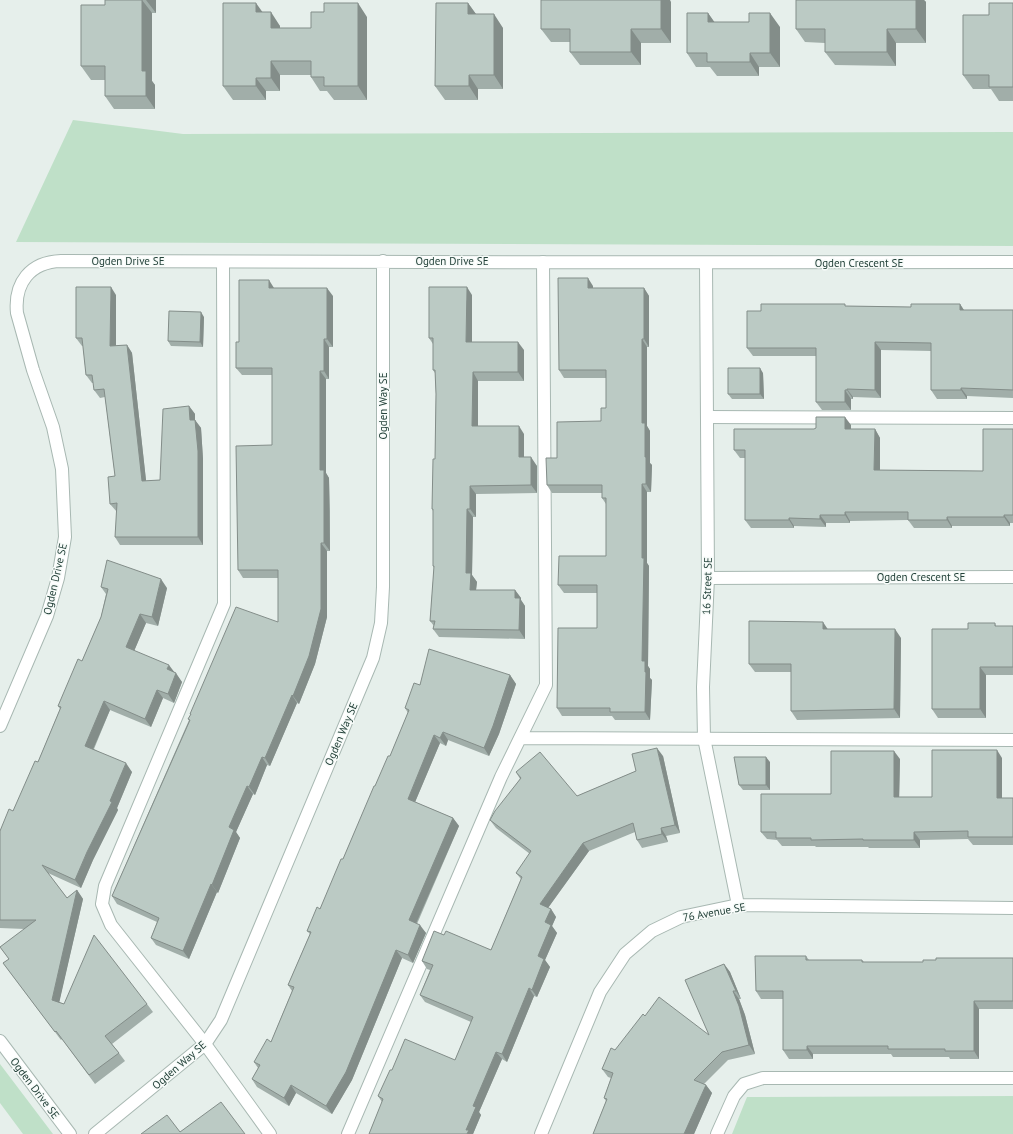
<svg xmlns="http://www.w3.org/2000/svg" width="1013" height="1134" viewBox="0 0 1013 1134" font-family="'PT Sans',sans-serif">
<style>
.green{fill:#bfe0c8}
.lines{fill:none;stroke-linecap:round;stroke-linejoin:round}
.service-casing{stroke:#a8b8b2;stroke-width:14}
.minor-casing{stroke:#a8b8b2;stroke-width:14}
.service{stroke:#fff;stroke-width:12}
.minor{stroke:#fff;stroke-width:12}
.wall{fill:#a1aea9}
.shaded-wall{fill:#838d89}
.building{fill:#bbcac4;stroke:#838d89}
.labels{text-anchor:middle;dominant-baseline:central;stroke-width:3;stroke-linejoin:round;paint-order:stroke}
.street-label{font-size:11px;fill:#24423a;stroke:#f7fbf9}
</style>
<rect width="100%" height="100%" fill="#e6efeb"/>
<path class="green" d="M73 120 183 134 1013 132V246L16 242Z
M0 1064 53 1134H23L0 1103Z
M1013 1096V1134H732L747 1097Z"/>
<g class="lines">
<defs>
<path id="service" d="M223 262 224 604 105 886 102 904 111 925 205 1044 270 1134
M707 417 1013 418
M521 738 1013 740
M348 1134 501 777 546 685 543 262
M717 1134 734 1096 744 1084 763 1078H1013"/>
<path id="minor" d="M706 263 708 578 703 687 704 738 738 905
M708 578 1013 577
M0 726 47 616 58 578 65 537 62 469 53 427 33 370 17 313C14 283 30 262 61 261 378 262 696 263 1013 262
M0 1041 70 1134
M95 1134 205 1044 221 1020 373 658 381 623 383 587V261
M541 1134 600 992 625 954 652 931 681 917 738 905 1013 908"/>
</defs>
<use href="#service" class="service-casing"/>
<use href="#minor" class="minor-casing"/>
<use href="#service" class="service"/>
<use href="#minor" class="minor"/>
</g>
<path class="wall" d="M105 0H156V13H152V81L155 85V109H114L105 96V80H91L81 66 105 5Z
M796 0H924L926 2V43H896V66L835 65 825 52V43L805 42 796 29Z
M671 2V43H641V65H580L570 52V42H551L541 29Z
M468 3 476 14 503 28V89H478V100H445L435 86Z
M1013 3V101H999L991 89H973L963 75 989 15Z
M263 12 280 26V28H311L367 17V100H334L327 91H320L311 77V75H280V91H266V100H233L223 86Z
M708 13 714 22 780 27V67H759V76H717L710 67H696L687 53Z
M593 286V288H644L649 296V347H647V426L650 431V463L652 465 651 492H647V563L649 566 648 666 650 669V678L652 680 650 720H615L612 716H562L557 708 597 628V593H564L558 585 606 556V504L602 498V493H552L547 485 557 458 601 421 606 408V378H564L559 370Z
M274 288 333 296V347H329V379H326V473L329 478 330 511V551H327V617L315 664 299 704 297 703 270 766 267 765 255 795 253 794 236 832 240 838 218 893 217 892 189 959 156 945 151 938 157 922 117 904 112 896 189 720 188 719 191 715 190 714 278 622V578H243L238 570 272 445V375H242L236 368 239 342Z
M116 295V346L127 345 132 353 146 481 160 480 189 406 195 414V420L201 428 203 459V545H120L115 537 117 512 110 504 115 476 105 397 100 398 94 390V383H92L86 375 83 346H82L76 338Z
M472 295V342L524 350V381H478V426L524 434V457L537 466V493L476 494V517H473L472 575 477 582 476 590H515L521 598V600L525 606V639L439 637 433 629 434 626 430 621 434 568 433 566V511L432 509 435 459 436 394 435 373 433 370V344L429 338Z
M960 304 964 310H1013V398L967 396V399H937L931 390V351L881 350V398L853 397V399H851V410H822L816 402V356H753L747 348 761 311 846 306 911 307Z
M204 317 203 347 171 346 168 341Z
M763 373 764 399H732L728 394Z
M851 425V429H875L880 438V470L983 471 1013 429V523H1010V526H952V528H914L908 520 850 521V523H826V527L794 526V528H751L745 520V458H740L734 450 814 429Z
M101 587 167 588 158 626 146 623 134 651 174 672 182 682 174 703 163 698 151 727 110 710 94 749 132 772 117 808 118 810 93 860 81 888 48 873 67 898 77 890 83 899 59 1002 64 1004H147L153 1012 112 1044 119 1053 125 1061 95 1084 62 1039 61 1040 3 963 9 959 0 947 25 929 0 928V831L13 811 38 762 60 709 58 706 82 661 101 617 106 594Z
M995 623 996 626H1013V675H986V718H938L932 709Z
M828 629 901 638 900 718 797 720 791 711V672H755L749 664Z
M510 675 516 684 499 734 489 756 448 740 446 746 440 743 415 802 453 818 459 826 417 924 426 933 413 963 402 958 352 1080 332 1114 296 1093 289 1106 257 1087 252 1079 258 1068 254 1062 271 1042 292 991 288 985 310 934 307 931 320 909 343 859 375 786 390 756 408 713 405 708 420 685Z
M663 756 680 833 666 836 668 842 642 848 637 840 635 832 589 851 548 908 551 909 556 917 552 926 557 933 545 960 550 967 537 997 534 996 507 1062 502 1059 479 1112 481 1115 473 1134H369L382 1102 378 1096 392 1070 455 1060 471 1022 425 1002 420 995 430 970 427 969 422 961 444 935 491 950 521 879 516 873 530 854 496 828 490 820 520 779 516 772 577 796 636 771Z
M1002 758V798H1013V845H973L968 839 920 840V848H869L868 847H816L815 846H782L777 840 767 839 761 832 900 759 899 797H932Z
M770 762V790H743L739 785Z
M806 956 809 960H862L864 962H923L1013 958V1009H979V1059H950L949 1057H893L891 1054H813V1059H789L783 1050V999H761L756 991Z
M724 964 730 972 741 999H739L745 1015 755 1054 728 1060 704 1084 706 1085 712 1093 694 1134H593L606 1101 604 1098 611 1078 608 1077 602 1069 615 1050 645 1016 709 1035Z"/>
<path class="shaded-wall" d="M142 0 152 13V81L155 85V109L146 96 142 71Z
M146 0H156V13Z
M661 0H670L671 2V43L661 29Z
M916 0H924L926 2V43L916 29Z
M256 3 266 17 256 12Z
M358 3 367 17V100L358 86Z
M468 3 478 17 468 14Z
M271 12 280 26V41L271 28Z
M708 13 718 27 708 22Z
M770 13 780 27V67L770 53Z
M494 14 503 28V89L494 75Z
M631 29 641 43V65L631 52Z
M887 29 896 43V66L887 52Z
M750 53 759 67V76L750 62Z
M271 61 280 75V91L271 78Z
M469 75 478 89V100L469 86Z
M256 78 266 91V100L256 86Z
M588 278 593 286V296L588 288Z
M269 280 274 288H269Z
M111 287 116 295V355L110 346Z
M467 287 472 295V350L466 342Z
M327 288 333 296V347L327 339Z
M644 288 649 296V347L644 339Z
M960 304 965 312 960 310Z
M201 312 204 317 203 347 200 342Z
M324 339 329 347V379L324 371Z
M642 339 647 347V426L650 431V463L652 465 651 492 646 484 645 457 642 423Z
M518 342 524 350V381L518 372Z
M875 342 881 350V398L875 390Z
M127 345 132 353 147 489 142 481Z
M760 368 763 373 764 399 760 394Z
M320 371 326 379V473L329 478 330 551 324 543 320 470Z
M473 372 478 381V434L472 426Z
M961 388 967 396V399L961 390Z
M847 389 853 397V399L847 390Z
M845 390 851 399V410L845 402Z
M189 406 195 414V420L201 428 203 459V545L198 537Z
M845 417 851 425V437L845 429Z
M519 426 524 434V466L519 457Z
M875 429 880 438V478L874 470Z
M531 457 537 466V493L531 485Z
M642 484 647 492V563L649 566 648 666 650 669V678L652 680 650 720 645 712V672L642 661Z
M470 486 476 494V517L470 509Z
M467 509 473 517 472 575 477 582 475 598 470 590 466 573Z
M845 512 850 521V523L845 515Z
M820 515 826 523V527L820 519Z
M1004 515 1010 523V526L1004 517Z
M947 517 952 526V528L947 520Z
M789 518 794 526V528L789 520Z
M321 543 327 551V617L315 664 299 704 293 696Z
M161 579 167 588 158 626 152 617Z
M515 590 521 598V600L525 606V639L519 630 515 598Z
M140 614 146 623 132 656 126 647Z
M823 622 829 631 823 629Z
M895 629 901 638 900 718 894 709Z
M169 665 175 673 167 669Z
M980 667 986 675V718L980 709Z
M176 673 182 682 174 703 168 694Z
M510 675 516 684 499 734 489 756 484 748Z
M157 690 163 698 151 727 145 719Z
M292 695 297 703 270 766 265 758Z
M104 701 110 710 91 754 85 746Z
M443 732 448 740 446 746 440 738Z
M434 735 440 743 413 807 408 799Z
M657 748 663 756 680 833 675 825Z
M997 750 1002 758V806L997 798Z
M894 751 900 759 899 805 894 797Z
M262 757 267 765 255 795 249 787Z
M766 757 770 762V790L766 785Z
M126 763 132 772 117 808 118 810 93 860 81 888 75 880Z
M247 786 253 794 236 832 240 838 218 893 212 885 229 827Z
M453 818 459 826 414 928 409 920Z
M661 828 666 836 668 842 662 834Z
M914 832 920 840V848L914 840Z
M583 843 589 851 545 912 540 904Z
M211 884 217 892 189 959 183 951Z
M77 890 83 899 58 1008 52 1000Z
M551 909 556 917 552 926 557 933 545 960 550 967 537 997 532 990 545 922Z
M420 925 426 933 413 963 408 955Z
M396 950 402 958 352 1080 332 1114 326 1106Z
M724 964 730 972 741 999 736 991Z
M529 988 534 996 507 1062 502 1054Z
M733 991 739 999 745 1015 755 1054 749 1045Z
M974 1001 979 1009V1059L974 1051Z
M807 1046 813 1054V1059L807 1050Z
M496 1052 502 1059 479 1112 481 1115 473 1134H467L466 1130 473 1106Z
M291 1085 296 1093 289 1106 284 1098Z
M706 1085 712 1093 694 1134H684Z"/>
<path class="building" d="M105 0H142V71H146V96H105V66H81V5H105Z
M541 0H661V29H631V52H570V29H541Z
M796 0H916V29H887V52H825V29H796Z
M223 3H256V12H271V28H311V12H324V3H358V86H324V77H311V61H271V78H256V86H223Z
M436 3H468V14H494V75H469V86H435Z
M989 3H1013V87H989V75H963V15H989Z
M687 13H708V22H749V13H770V53H750V62H707V53H687Z
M558 278H588V288H644V339H642V423H645V457H646V484H642V558H644L642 661H645V672H646L645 712H610V708H557L558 628H597V585H558L559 556H606V498H602V485H547L546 458H557V422L601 421V408H606V370H559Z
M239 280H269V288H327V339H324V371H320V470H324V543H321V609L309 656 293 696 292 695 265 758 262 757 249 787 247 786 229 827 234 830 212 885 211 884 183 951 151 938 159 918 112 896 190 720 188 719 191 714H190L236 607 278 622V570H238L236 446 272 445V368H236V342H239Z
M76 287H111L110 346 127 345 142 481 160 480 163 409 189 406 190 420H195L198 451V537H115L117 503 110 504 108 477 115 476 104 389 94 390 92 375H86L82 338H76Z
M429 287H467L466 342H518V372H473L472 426H519V457H531V485L470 486V509H467L466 573H471L470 590H515V598H520L519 630 433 629 435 621H430L434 566H433V509H432L433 459H435L436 394 435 370H433V338H429Z
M761 304H845V306L911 307V304H960V310H1013V390L961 388V390H931V343L875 342V390L847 389V390H845V402H816V348H747V311H761Z
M169 311 201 312 200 342 168 341Z
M728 368H760V394H728Z
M816 417H845V429H875L874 470 983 471V429H1013V515H1004V517H947V520H908V512H845V515H820V519L789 518V520H745V450H734V429H814L816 428Z
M107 560 161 579 152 617 140 614 126 647 169 665 167 669 176 673 168 694 157 690 145 719 104 701 85 746 126 763 110 801 112 802 87 852 75 880 42 865 67 898 77 890 52 1000 64 1004 94 935 147 1004 105 1036 119 1053 89 1075 56 1031 55 1032 3 963 9 959 0 947 36 920H0V831L9 809 13 811 35 761 38 762 61 707 58 706 78 659 82 661 101 617 108 589 101 587Z
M749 621 823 622V629H895L894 709 791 711V664H749Z
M968 623H995V626H1013V667H980V709H932V629H968Z
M429 649 510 675 493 726 484 748 443 732 440 738 434 735 408 799 453 818 409 920 420 925 408 955 396 950 346 1072 326 1106 291 1085 284 1098 252 1079 260 1065 254 1062 267 1039 271 1042 294 987 288 985 311 932 307 931 317 907 320 909 341 859H343L374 786H375L388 756H390L409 710 405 708 414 683 420 685Z
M657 748 675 825 661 828 662 834 637 840 633 823 583 843 540 904 551 909 545 922 551 925 538 956 544 959 532 990 529 988 502 1054 496 1052 473 1106 476 1107 466 1130H469L467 1134H369L383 1099 378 1096 390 1070H392L405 1039 455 1060 473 1017 420 995 433 965 422 961 434 931 444 935 446 931 491 950 522 877 516 873 531 851 490 820 495 811 521 778 516 772 540 752 577 796 636 771 632 754Z
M932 750H997V798H1013V837H968V831L914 832V840H863V839L811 840V838H776V832H761V794H831V751H894V797H932Z
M734 757H766V785H739Z
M755 956H806V960H862V962H923V960H936V958H1013V1001H974V1051H945V1049H888V1046H807V1050H783V991H756Z
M724 964 736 991H733L739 1006 749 1045 722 1052 694 1080 706 1085 684 1134H593L607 1099 604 1098 613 1073 602 1069 611 1048 615 1050 643 1014 645 1016 659 997 709 1035 685 980Z
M221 1102 245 1134H141L167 1115 180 1132Z"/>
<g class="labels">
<g class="street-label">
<text x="128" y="261">Ogden Drive SE</text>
<text x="452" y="261">Ogden Drive SE</text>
<text x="859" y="263">Ogden Crescent SE</text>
<text transform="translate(383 406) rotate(-90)">Ogden Way SE</text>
<text x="921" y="577">Ogden Crescent SE</text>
<text transform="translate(55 579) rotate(-77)">Ogden Drive SE</text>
<text transform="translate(707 586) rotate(-88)">16 Street SE</text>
<text transform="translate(341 734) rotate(-67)">Ogden Way SE</text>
<text transform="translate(714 912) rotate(-10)">76 Avenue SE</text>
<text transform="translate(179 1065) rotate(-41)">Ogden Way SE</text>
<text transform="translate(35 1088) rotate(53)">Ogden Drive SE</text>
</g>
</g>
</svg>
